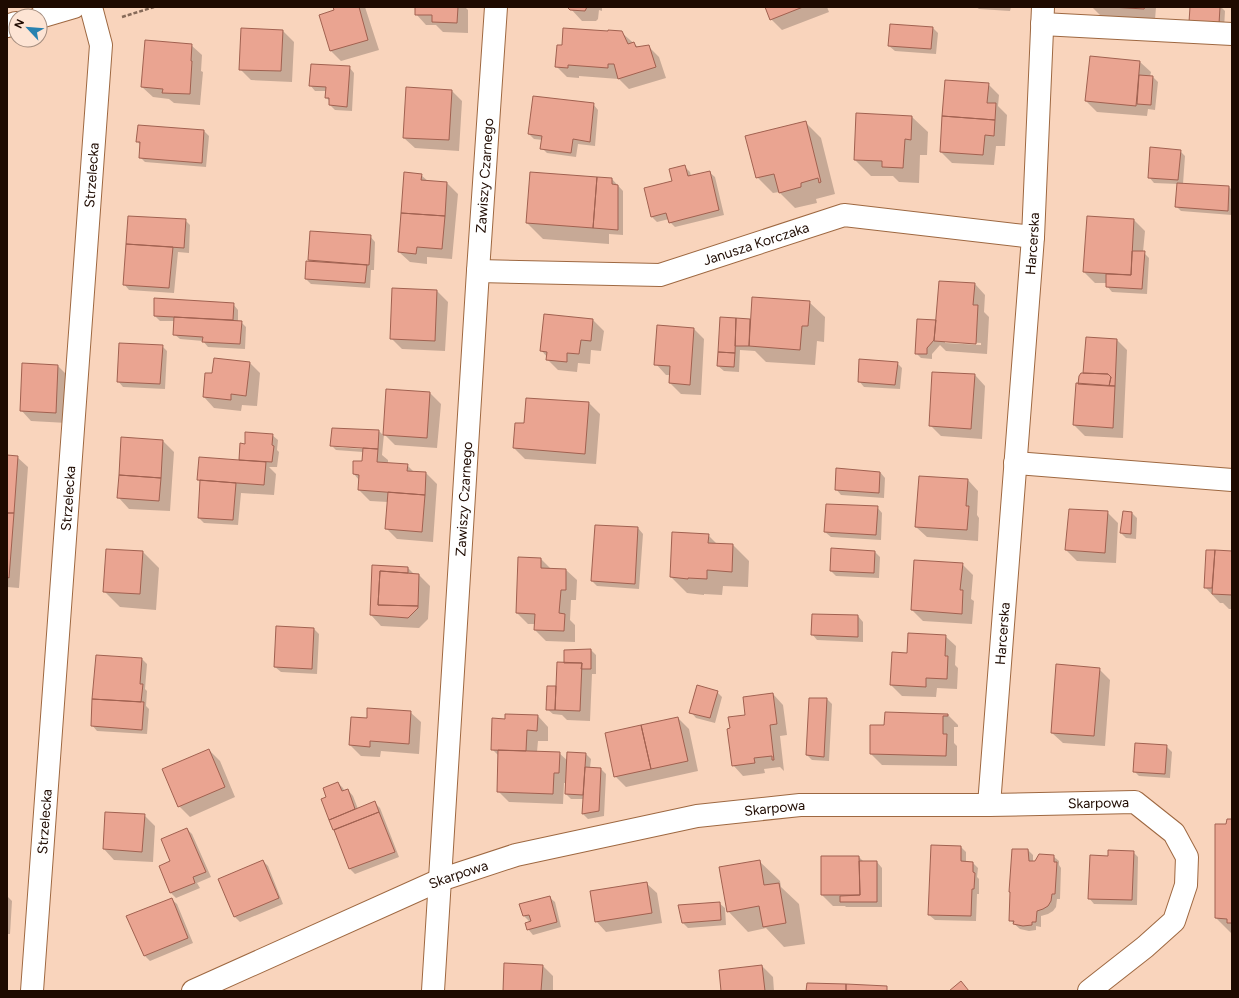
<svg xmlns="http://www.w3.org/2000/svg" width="1239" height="998" viewBox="0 0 1239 998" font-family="Figtree,sans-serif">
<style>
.shadow{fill:#0003;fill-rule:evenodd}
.building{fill:#eaa491;stroke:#a16150}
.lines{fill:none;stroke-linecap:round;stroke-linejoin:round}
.minor-casing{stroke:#9e6841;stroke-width:24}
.path{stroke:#866a59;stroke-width:2.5;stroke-dasharray:4 2;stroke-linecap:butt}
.minor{stroke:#fff;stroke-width:22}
.labels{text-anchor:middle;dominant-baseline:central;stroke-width:3;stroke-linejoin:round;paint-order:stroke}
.street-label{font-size:14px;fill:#1e0a00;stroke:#fde4d4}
</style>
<rect width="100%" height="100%" fill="#f9d4bc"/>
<path class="shadow" d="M334 7H365L379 50 341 61 330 50 335 11Z
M416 7H465L468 10V33L443 32 436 25H426L416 14Z
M555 7H602V11L599 10 598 19 596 21H582L570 8Z
M766 7H827L829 12 782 30 771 19Z
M976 7H1011L1010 11 979 9Z
M1092 7H1156L1155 20 1101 16Z
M1191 7H1221L1225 11 1224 29Z
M933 28 938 33 936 54 895 51 889 46Z
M283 31 294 42 292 82 251 80 240 69Z
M621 32 639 48 648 46 659 57 666 78 629 89 619 79 579 76V78L567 77 556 66Z
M191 45 202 55 201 71 203 72 200 105 174 103 169 99 153 97 142 87Z
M1091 57 1140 62 1151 72 1150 77H1153L1158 82 1155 110 1148 109 1147 116 1097 112 1086 101Z
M349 67 354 73 352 111 335 110 330 105V101L326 98V91H315L310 85Z
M988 84 999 95 998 106 1007 115 1005 146H996L994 165 952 163 941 152Z
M452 91 462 101 459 151 415 148 404 138Z
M593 104 598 110 595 146 578 144 576 157 547 153 542 148 543 140 534 139 529 134Z
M857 115 912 117 928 132 927 155H920L919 183 899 182 893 176H871L855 160Z
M805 122 821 138 835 194 816 199 817 203 795 208 779 192 773 193 757 177Z
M204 131 209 136 206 167 145 162 140 157 141 146 137 141Z
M1180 151 1185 156 1183 184 1229 187 1232 190V215L1181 211 1176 206 1178 184 1154 183 1149 177Z
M684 166 690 172 691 176 709 172 715 177 724 215 675 227 670 222 669 219 657 222 652 217 673 181Z
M421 175 429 182 447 183 458 194 452 259 427 257V264L410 262 399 252Z
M612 179 623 191V235L609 234V244L543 239 527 223Z
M185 220 190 225 189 253 178 252 174 293 129 290 124 284Z
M1134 220 1145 231 1143 252 1149 258 1147 294 1112 292 1107 286V283H1095L1084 272Z
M311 232 370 236 375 242 374 270H371L370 288 311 284 306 279 309 262Z
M975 284 985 295 984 312 989 317 987 354 946 351 940 345 932 354V359L921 358 916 353 937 321ZM945 341 981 343V345L945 343Z
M437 291 448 302 445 351 402 349 391 338Z
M809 302 825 317 824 342 817 341 815 365 766 362 755 351 740 350 739 372 724 371 718 366 721 319 751 320Z
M233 304 238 310V321L241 322 246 327 245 349 208 347 203 341 180 339 174 334 175 321H160L155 316Z
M593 320 604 331 601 351 591 350 590 364 578 363 577 372 558 370 547 359V357L541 350Z
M694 329 704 339 701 395 681 394 670 383 671 375H666L656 364Z
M1087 338 1116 339 1127 350 1123 438 1085 436 1074 425 1081 385 1084 374Z
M162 346 167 351 165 389 123 387 118 381Z
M250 363 260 373 257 406 242 405 241 411 214 408 204 397 213 374Z
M897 363 902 368 900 389 864 387 859 381Z
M23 364 58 366 69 377 67 423 31 421 21 410Z
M975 375 985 386 982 439 941 436 930 425Z
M387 390 430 393 441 404 437 448 395 445 384 434 382 455 388 460V464L407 465 414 472 426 473 437 484 433 542 397 539 386 528 388 502 370 501 359 490V480L354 474 363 462V452L336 450 333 447 364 449 379 431 384 436Z
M527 399 589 403 600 414 596 464 525 459 514 448 524 424Z
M272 435 278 440 277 450 279 452 277 467H269L276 474 274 495 241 493 238 525 204 523 199 518 201 482 198 479 240 461 241 444 246 445Z
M163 441 174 452 170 511 129 509 119 498Z
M7 456 17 457 28 467 19 588 7 587Z
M880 472 885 478 884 498 841 495 836 489Z
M968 480 978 491 977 515 979 518 978 541 927 537 916 527Z
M877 507 882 513 881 540 831 537 825 532Z
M1107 512 1118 523 1116 563 1077 561 1066 550Z
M1132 513 1137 518 1136 539 1126 538 1121 533Z
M638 528 643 534 639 589 597 586 592 581Z
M708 535 718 545H733L749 561 748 587 723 586 722 595 704 594V595L687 593 671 577Z
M1207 551 1232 553V609H1229L1223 603H1220L1205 587Z
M143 552 159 568 156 610 120 607 104 591Z
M875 552 880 557 879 578 836 576 831 571Z
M541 559 551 569 566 570 577 580 576 600H571L570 620 575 625V642L546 641 535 630V624H528L517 613Z
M962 564 973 575 971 599 974 601 972 624 923 621 912 610Z
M373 566 408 568 414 574 419 575 430 586 428 619 419 628 381 626 371 615Z
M813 615 858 616 863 622V642L817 640 812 634Z
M314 629 319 634 317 674 281 672 275 667Z
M945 636 956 646 955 665 958 668 957 689 937 688 936 697 902 696 891 685 908 654Z
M591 650 596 655V674H592L590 721 567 720 562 715 553 714 547 709 565 664Z
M142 659 147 664 145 689 147 691 146 706 149 709 147 734 97 731 92 725Z
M1099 669 1110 680 1105 746 1063 743 1052 733Z
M717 692 722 697 715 723 696 718 691 712Z
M773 694 783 705 787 735 780 736 784 771 780 767 764 769 765 773 743 776 733 765 731 729Z
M827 699 832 704 829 761 812 760 807 755Z
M410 712 421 722 419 754 381 751 380 757 361 756 350 745Z
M948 715 958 725V727H954V743L957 746V766L882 765 871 754 885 726Z
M538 716 548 727V741H538L537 752 559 753 568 761 586 754 591 759 590 768 601 769 606 774 604 816 588 819 583 814 584 799H571L565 793 566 783H564L563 804 509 802 498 791 499 756 492 749 506 720Z
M678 718 689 729 698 771 626 787 615 776Z
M1166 746 1172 752 1170 778 1139 776 1134 771Z
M209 750 220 761 235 797 190 817 179 806Z
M338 783 343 788 345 792 348 790 353 796 358 809 375 803 380 808 399 857 355 874 350 869 322 800 327 798Z
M144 815 155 826 153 862 114 860 104 849Z
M1232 820V934L1216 918 1227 825Z
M187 829 192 834 211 877 197 883 200 888 176 898 171 893V862Z
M961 847 966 852V862L973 863 978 868 977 877 979 879V894H977L976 921 935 920 929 915Z
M1028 850 1033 855V862L1053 856 1059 861V865L1061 868 1060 899H1057L1056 907 1053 911 1048 914 1041 916V927L1036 926V930L1029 931 1020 929 1010 920Z
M1133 852 1138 857 1137 905 1094 904 1089 898 1109 857Z
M859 857 864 862H877L882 868V907H846L845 906H833L822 895Z
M263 861 268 866 283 904 240 922 235 917 220 879Z
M759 861 780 881 781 887 799 904 805 944 784 947 766 928 748 932 728 911Z
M646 883 657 893 662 923 606 932 596 921Z
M7 896 12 901 10 934H7Z
M549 897 555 902 561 927 533 935 528 929 530 922 524 916Z
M171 899 177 904 193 943 150 961 145 956 128 917Z
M719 903 725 908 726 925 688 928 683 923Z
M543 966 553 976V991H504Z
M762 966 773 977 774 991H722Z"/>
<path class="building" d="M333 7H359L368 40 330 51 319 15 334 10Z
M415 7H458L457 23 432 22V15H415Z
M567 7H587L585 11 570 10Z
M765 7H803L770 20Z
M1111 7H1145L1144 9Z
M1190 7H1220L1219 24 1189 22Z
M890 24 933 27 931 49 888 46Z
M241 28 283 30 281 71 239 70Z
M563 28 608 31V30L622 31 628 44 634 42 636 47 649 45 656 67 618 79 614 64H608V68L568 65V68L555 67 557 45H562Z
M145 40 192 44 191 61H192L190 94 162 93 163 89 141 87Z
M1090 56 1140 61 1136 106 1085 101Z
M311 64 350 66 347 107 329 105V98H325L326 87 309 86Z
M1139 75 1153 76 1151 105 1137 104Z
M945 80 989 83 987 103H996L995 120 942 116Z
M406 87 452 90 449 140 403 138Z
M533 96 594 103 590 142 573 139 571 153 540 149 542 136 528 134Z
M856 113 912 116 911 140 905 139 903 168 882 167V161L854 160Z
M942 116 995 120 994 136 985 135 983 155 940 152Z
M806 121 821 182 819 183 818 178 801 183V187L779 193 774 174 756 178 745 136Z
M138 125 204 130 202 163 139 158 140 142H136Z
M1150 147 1181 150 1178 180 1148 178Z
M685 165 688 176 710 171 719 210 669 223 666 213 651 217 644 188 672 181 669 169Z
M404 172 422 174 421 180 447 182 445 216 401 213Z
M530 172 597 177 593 228 526 223Z
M597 177 612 178V184L618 185V230L593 228Z
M1177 183 1229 186 1228 211 1175 207Z
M401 213 445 216 442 249 417 247 416 254 398 252Z
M128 216 186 219 184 248 126 244Z
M1087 216 1134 219 1131 275 1083 272Z
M310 231 371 235 369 265 308 260Z
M126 244 173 247 169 288 123 285Z
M1132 251H1145L1142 289 1106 287V274L1131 275Z
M306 261 367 265 365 283 305 279Z
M939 281 975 283 973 305H978L976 344 934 341Z
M392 288 437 290 435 341 390 339Z
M752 297 810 301 808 326H802L800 350 749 346Z
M154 298 234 303 233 320 154 316Z
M544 314 593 319 591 341 581 340 579 354 567 353V362L546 360 547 352 540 351Z
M174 317 242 321 240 344 202 342 203 337 173 335Z
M720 317 736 318 735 353 718 352Z
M736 318 750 319 749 346H735Z
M917 319 936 320 934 340 927 348V354H915Z
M657 325 694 328 690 385 669 383 670 366 654 365Z
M1086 337 1117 339 1115 386H1109L1111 377 1108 374 1083 373Z
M119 343 163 345 160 384 117 382Z
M718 352 735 353 734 367 717 366Z
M214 358 250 362 246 396 231 394V400L203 397 205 373H212Z
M859 359 898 362 895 385 858 382Z
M22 363 58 365 56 413 20 411Z
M932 372 975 374 971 429 929 426Z
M1081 373 1108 374 1111 377 1109 386 1078 384 1079 376Z
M1076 383 1115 386 1113 428 1073 425Z
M386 389 430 392 427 438 383 435Z
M526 398 589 402 585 454 513 448 515 423H524Z
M332 428 379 430 378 449 330 446Z
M245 432 273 434 272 445 274 446 272 462 239 460 240 443 245 444Z
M121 437 163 440 161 478 119 475Z
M363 448 378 449 377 462 408 464 407 471 426 472 425 495 358 490 359 475 353 474V461H362Z
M7 455 18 456 14 513H7Z
M199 457 266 462 264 485 197 480Z
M836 468 880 472 879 493 835 490Z
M119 475 161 478 159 501 117 498Z
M919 476 968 479 966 506H969L967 530 915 527Z
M200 480 236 483 233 520 198 518Z
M388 492 425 495 422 532 385 529Z
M826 504 878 506 876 535 824 532Z
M1069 509 1108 511 1105 553 1065 550Z
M1123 511 1132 512 1131 534 1120 533Z
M7 513H14L9 578 7 577Z
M595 525 638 527 635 584 591 581Z
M672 532 709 534 708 543 733 544 732 572 707 570V579L688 578V579L670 577Z
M831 548 875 551 874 573 830 571Z
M106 549 143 551 140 594 103 592Z
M1206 550H1215L1212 588H1204Z
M1215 550 1232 551V595L1212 594Z
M518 557 541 558V568L566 569V590H561L559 613 565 614 564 631 534 630 535 614 516 613Z
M914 560 963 563 960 590H963L962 614 911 610Z
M372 565 408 567V573L380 571 378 605 418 606V608L408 618 370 615Z
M380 571 419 574 418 606 378 605Z
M812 614 858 615V637L811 635Z
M276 626 314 628 312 669 274 667Z
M908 633 946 635 945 656H948L947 679 926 678V687L890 685 892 652 907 653Z
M591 649V669H581L582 663H564V650Z
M96 655 142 658 140 684H143L141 702 92 699Z
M557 662 582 663 580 711 555 710Z
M1056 664 1100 668 1094 736 1051 733Z
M697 685 718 691 710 718 689 713Z
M547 686H556L555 710H546Z
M773 693 777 724 770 725 774 760H772V756L754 758 755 763 732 766 727 729 730 728 728 717 745 715 743 697Z
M809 698H827L824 757 806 755Z
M92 699 144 702 142 730 91 726Z
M367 708 411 711 409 744 370 741V747L349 745 351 717 367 718Z
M885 712 948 714V716H943V734H947L946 756 870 754V725H884Z
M505 714 538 715 537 731 527 730 526 751 491 750 492 718 505 719Z
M678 717 688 761 651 769 641 725Z
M641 725 651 769 614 777 605 733Z
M1135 743 1167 745 1165 774 1133 772Z
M209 749 225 787 178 807 162 769Z
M498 750 560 752 559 773H554L553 794 497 792Z
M567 752 586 753 583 795 565 794Z
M585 767 601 768 599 811 582 814Z
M338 782 342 791 348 789 355 809 329 820 321 799 326 797 323 788Z
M375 801 379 812 333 830 329 820Z
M105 812 145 814 142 852 103 849Z
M379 812 395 852 349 869 334 830Z
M1227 819H1232V923H1227V919L1215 918V824H1226Z
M187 828 206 872 193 877 195 883 170 893 159 866 170 861 161 839Z
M931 845 961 846V861L973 862V872L975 873 974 889H972L971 916 928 915Z
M1012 849H1028L1029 861H1035L1039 854 1054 855V862H1057L1055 894H1052L1051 901 1048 906 1043 909 1037 911 1036 922H1032V925L1023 926 1013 924 1014 921H1009L1010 892H1009Z
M1108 850 1134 851 1132 900 1088 899 1090 855 1108 856Z
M821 856H859L860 895H821Z
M263 860 279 898 234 917 218 879Z
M760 860 764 885 779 883 786 923 763 927 759 906 727 912 719 867Z
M859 861H877V902H840V896L860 895Z
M647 882 652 913 595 922 590 891Z
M550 896 557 922 527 930 525 923 531 921 529 915 523 916 519 904Z
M172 898 188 938 144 956 126 916Z
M720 902 721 920 682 923 678 905Z
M504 963 543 965 541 991H503Z
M762 965 765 991H721L719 970Z
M961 981 969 991H949Z
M807 983 846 984V991H806Z
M846 984 887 986V991H846Z"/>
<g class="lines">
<defs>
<g id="minor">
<path d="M40 17 74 7"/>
<path d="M1042 24 1232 34"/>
<path d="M7 26 16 23"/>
<path id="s1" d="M478 271 660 275 844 215 1033 237"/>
<path d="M1015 463 1232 480"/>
<path id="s2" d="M989 805 1033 237 1043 7"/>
<path id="s3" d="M32 991 101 45 91 7"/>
<path id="s4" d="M193 991 440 880 516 855 697 816 800 805H989L1135 802 1174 833 1187 857 1186 885 1174 921 1145 947 1089 991"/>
<path id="s5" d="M433 991 478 271 496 7"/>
</g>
</defs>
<use href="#minor" class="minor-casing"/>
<path class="path" d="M122 17 154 7"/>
<use href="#minor" class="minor"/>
</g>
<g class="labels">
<g class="street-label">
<text stroke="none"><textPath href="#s3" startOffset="818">Strzelecka</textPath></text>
<text stroke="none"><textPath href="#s5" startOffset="817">Zawiszy Czarnego</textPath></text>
<text stroke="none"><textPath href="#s1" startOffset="283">Janusza Korczaka</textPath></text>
<text stroke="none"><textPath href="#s2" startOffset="563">Harcerska</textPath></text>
<text stroke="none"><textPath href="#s3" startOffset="494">Strzelecka</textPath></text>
<text stroke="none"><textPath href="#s5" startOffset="493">Zawiszy Czarnego</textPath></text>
<text stroke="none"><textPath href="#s2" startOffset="172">Harcerska</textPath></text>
<text stroke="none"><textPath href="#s4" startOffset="938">Skarpowa</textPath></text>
<text stroke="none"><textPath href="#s4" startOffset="614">Skarpowa</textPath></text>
<text stroke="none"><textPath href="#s3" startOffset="170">Strzelecka</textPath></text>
<text stroke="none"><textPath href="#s4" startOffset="290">Skarpowa</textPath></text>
</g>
</g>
<rect width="1239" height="998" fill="none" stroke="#1e0a00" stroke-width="16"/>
<g transform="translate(28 28) rotate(296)"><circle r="19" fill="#fde4d4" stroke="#a48d7f"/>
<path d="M0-3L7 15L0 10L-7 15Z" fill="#2882b0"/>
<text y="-6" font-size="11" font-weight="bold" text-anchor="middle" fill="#1e0a00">N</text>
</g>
</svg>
